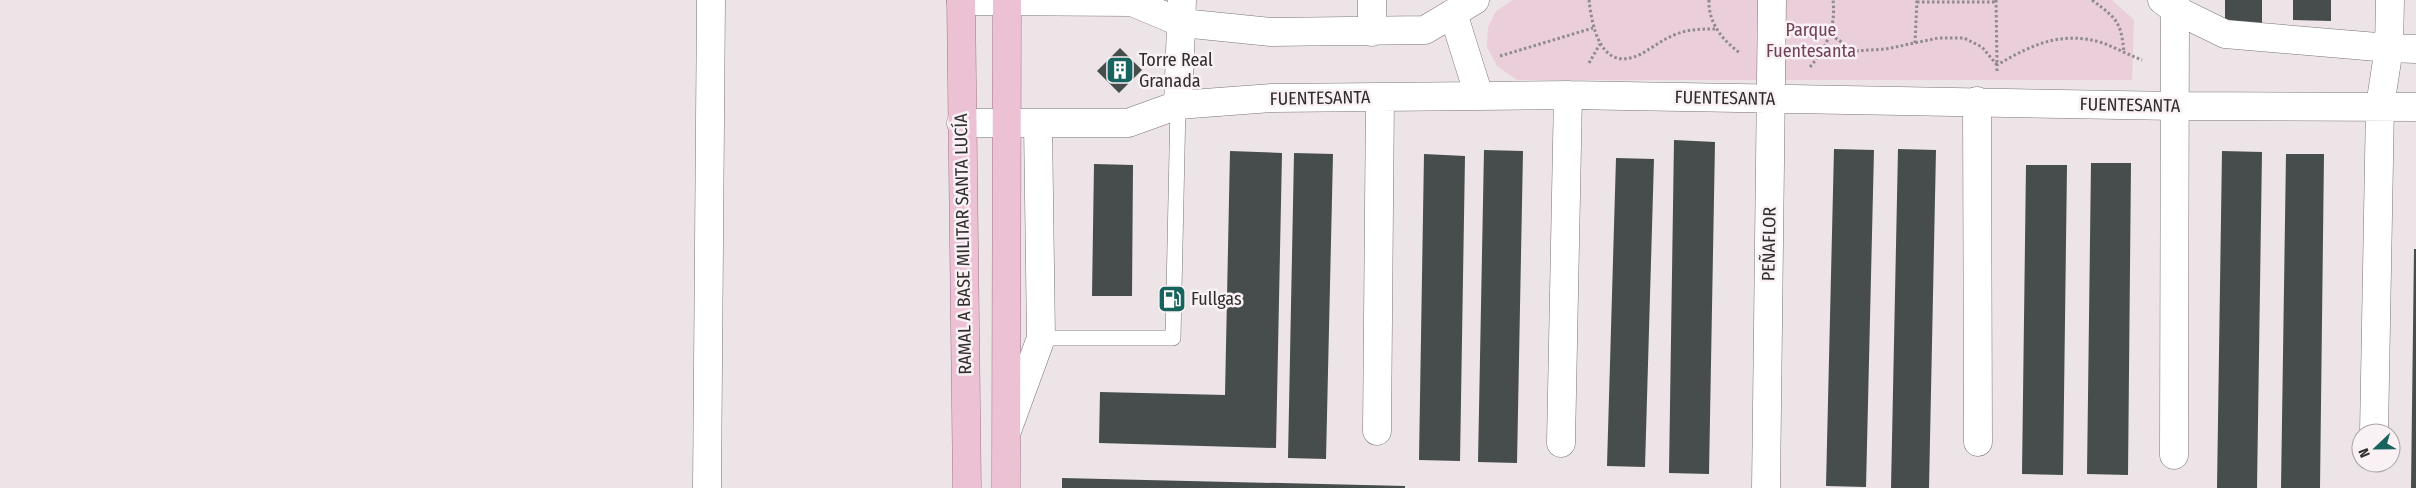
<svg xmlns="http://www.w3.org/2000/svg" width="2416" height="488" viewBox="0 0 2416 488" font-family="'Fira Sans Condensed',sans-serif">
<style>
.green{fill:#eaced9}
.building{fill:#464d4c}
.lines{fill:none;stroke-linecap:round;stroke-linejoin:round}
.lane-casing{stroke:#7b7477;stroke-width:16}
.street-casing{stroke:#7b7477;stroke-width:29}
.primary-casing{stroke:#a37388;stroke-width:29}
.path{stroke:#8f8a8c;stroke-width:3;stroke-dasharray:2.5 2.5;stroke-linecap:butt}
.lane{stroke:#fff;stroke-width:15}
.street{stroke:#fff;stroke-width:28}
.primary{stroke:#edc1d4;stroke-width:28}
.labels{text-anchor:middle;dominant-baseline:central;stroke-width:5;stroke-linejoin:round;paint-order:stroke}
.park-label{font-size:18px;fill:#704055;stroke:#f9f1f4}
.poi-label{font-size:18px;fill:#302d2e;stroke:#f9f1f4;text-anchor:start}
.street-label{font-size:18px;fill:#302d2e;stroke:#f9f1f4}
</style>
<rect width="100%" height="100%" fill="#ece4e7"/>
<path class="green" d="M1513 0H2112L2134 20 2132 80H1517L1497 66 1487 47 1488 27 1496 11Z"/>
<path class="building" d="M2225 0H2262V24H2225Z
M2293 0H2331V21L2293 20Z
M1120 48 1142 70 1119 93 1097 71Z
M1674 140 1715 142 1709 474 1669 473Z
M1834 149 1874 150 1866 487 1826 486Z
M1898 149 1936 150 1929 488H1891Z
M1484 150 1523 151 1517 463 1478 462Z
M1230 151 1282 153 1276 448 1099 443 1100 392 1225 395Z
M2222 151 2262 152 2257 488H2217Z
M1294 153 1333 154 1326 459 1288 458Z
M1424 154 1465 156 1460 461 1419 460Z
M2286 154H2324L2320 488H2281Z
M1616 158 1654 159 1645 467 1607 466Z
M2091 163H2131L2128 475 2087 474Z
M1094 164 1133 165 1132 296H1092Z
M2026 165H2067L2063 475 2022 474Z
M2414 249H2416V488H2411Z
M1062 478 1405 486V488H1062Z"/>
<g class="lines">
<defs>
<path id="lane" d="M1041 338H1173L1178 105"/>
<path id="street" d="M2162 0 2174 9 2225 34 2389 48 2416 49
M961 1 1132 2 1182 23 1271 32 1425 30 1475 0
M1453 13 1479 96
M1372 32V0
M1977 101 1978 442
M1178 105 1182 0
M961 123H1128L1178 105 1272 98 1380 97 1568 95 2176 106 2416 107
M1007 431 1041 338 1038 124
M1377 431 1380 97
M2374 433 2380 106 2389 48 2390 0
M1561 443 1568 95
M2174 455 2175 0
M707 488 711 0
M1766 488 1772 0"/>
<path id="primary" d="M961 0 967 488
M1006 488 1007 0"/>
</defs>
<use href="#lane" class="lane-casing"/>
<use href="#street" class="street-casing"/>
<use href="#primary" class="primary-casing"/>
<path class="path" d="M1589 0C1592 27 1601 74 1641 54 1652 48 1662 40 1674 35 1688 29 1701 29 1715 29
M1709 0C1708 22 1722 40 1740 53
M1996 0 1997 64
M2092 0C2117 19 2121 21 2124 53
M1917 2H1996
M1831 35 1855 51 1886 49 1938 38H1964L1982 47 1997 65
M1915 43 1917 0
M1500 56 1593 28
M1589 63 1600 44
M1810 67C1827 47 1836 27 1833 0
M1997 71V65C2031 45 2062 30 2103 43 2116 48 2129 55 2142 60"/>
<use href="#lane" class="lane"/>
<use href="#street" class="street"/>
<use href="#primary" class="primary"/>
</g>
<defs>
<symbol id="building-square" viewBox="-11 -11 22 22"><rect x="-9" y="-9" width="18" height="18" rx="4" fill="#17645e" stroke="#f9f1f4"/><path d="M-4-6H4V6H1V3H-1V6H-4ZM-2.5-4.3h1.7v1.8h-1.7ZM.8-4.3h1.7v1.8H.8ZM-2.5-1h1.7V.8h-1.7ZM.8-1h1.7V.8H.8Z" fill="#fff"/></symbol>
<symbol id="fuel-square" viewBox="-11 -11 22 22"><rect x="-9" y="-9" width="18" height="18" rx="4" fill="#17645e" stroke="#f9f1f4"/><path d="M-5.5-6h7V0h2V4h1.3V-2.5L3-4.5l.8-.8L6-3V5H2.5V1h-1V6h-7ZM-4.2-4.7v3.2H.2V-4.7Z" fill="#fff"/></symbol>
</defs>
<g fill-rule="evenodd">
<use href="#building-square" x="1104" y="54" width="32" height="32"/>
<use href="#fuel-square" x="1156" y="283" width="32" height="32"/>
</g>
<g class="labels">
<g class="park-label">
<text x="1811" y="30">Parque<tspan x="1811" dy="21">Fuentesanta</tspan></text>
</g>
<g class="poi-label">
<text x="1139" y="60">Torre Real<tspan x="1139" dy="21">Granada</tspan></text>
<text x="1191" y="299">Fullgas</text>
</g>
<g class="street-label">
<text transform="translate(1320 98) rotate(-1)">FUENTESANTA</text>
<text transform="translate(1725 98) rotate(1)">FUENTESANTA</text>
<text transform="translate(2130 105) rotate(1)">FUENTESANTA</text>
<text transform="translate(963 244) rotate(-91)">RAMAL A BASE MILITAR SANTA LUCÍA</text>
<text transform="translate(1769 244) rotate(-89)">PEÑAFLOR</text>
</g>
</g>
<g transform="translate(2376 448) rotate(248)"><circle r="24" fill="#f9f1f4" stroke="#a9a3a5"/>
<path d="M0-4L9 19L0 12L-9 19Z" fill="#17645e"/>
<text y="-8" font-size="14" font-weight="bold" text-anchor="middle" fill="#302d2e">N</text>
</g>
</svg>
